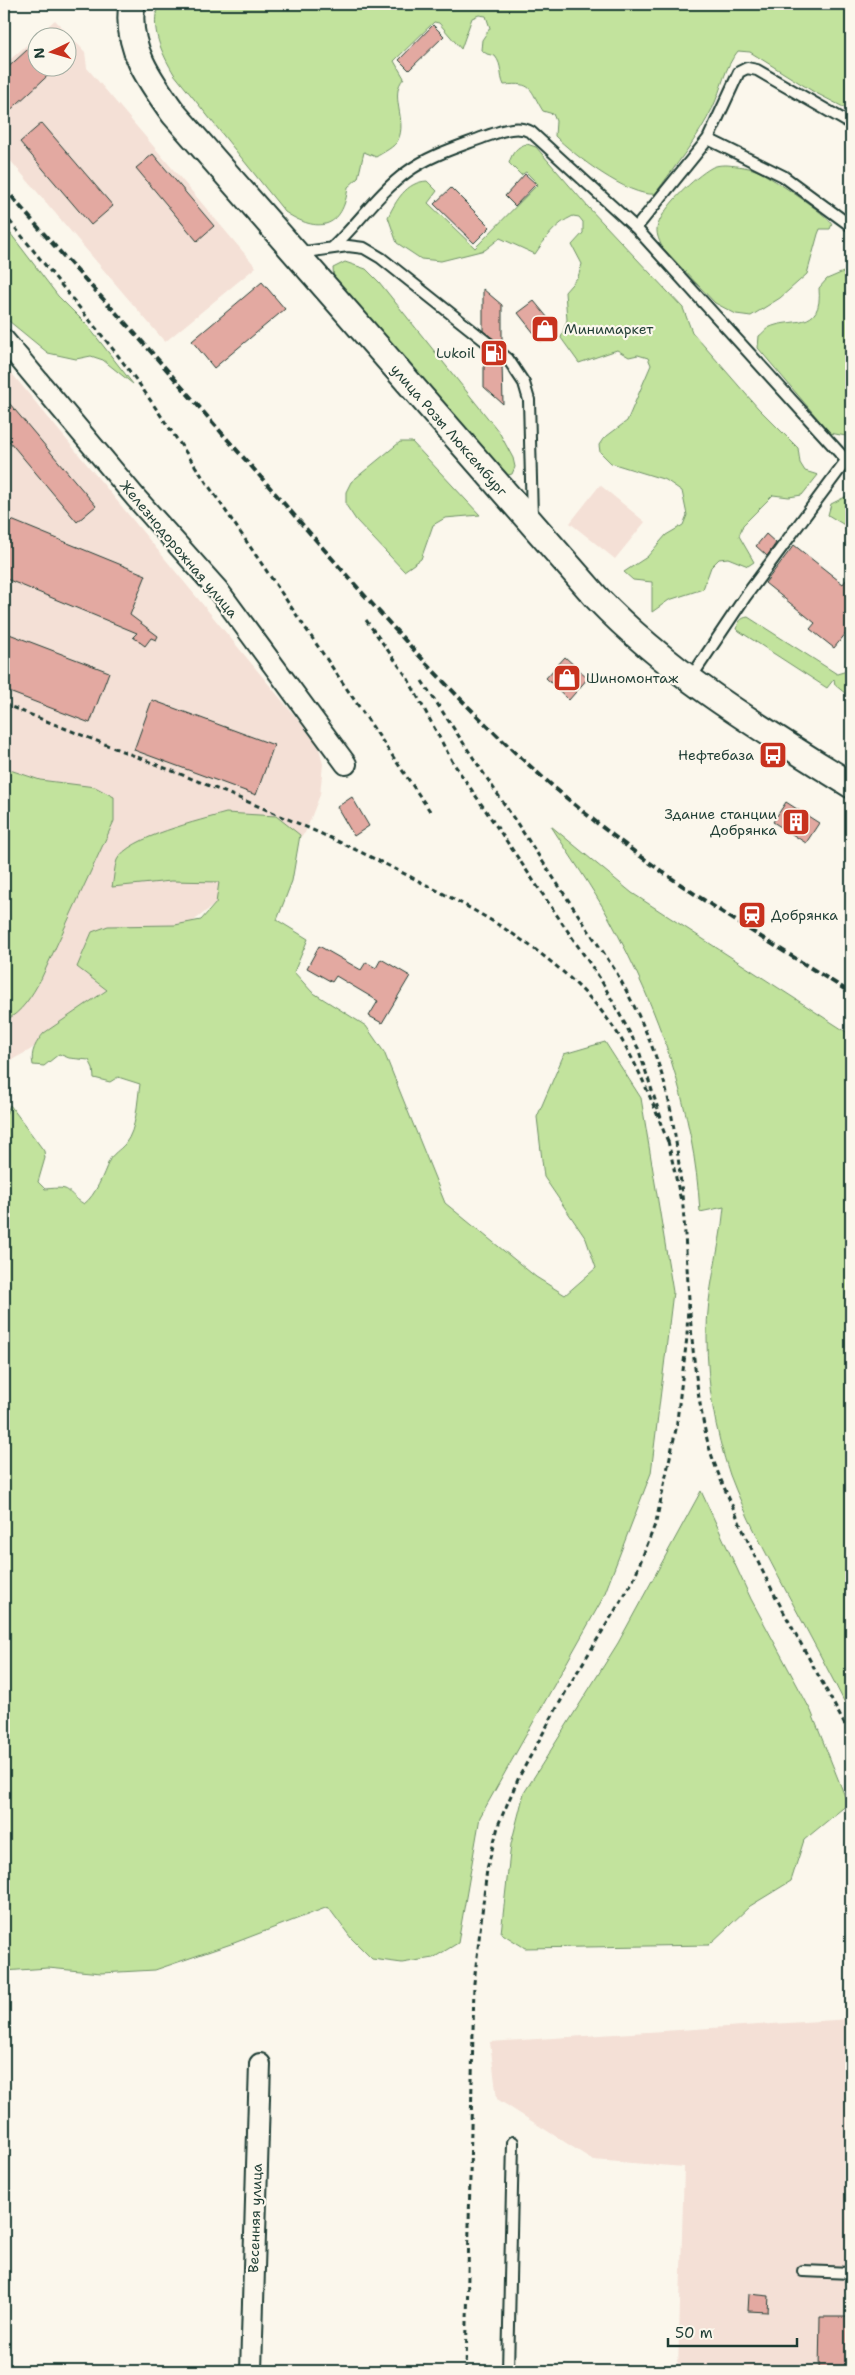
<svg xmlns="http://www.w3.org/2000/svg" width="855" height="2375" viewBox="0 0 855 2375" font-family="'Shantell Sans',sans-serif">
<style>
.built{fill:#f4e0d6;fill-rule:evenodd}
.green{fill:#c2e39d;stroke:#709068}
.building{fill:#e3a9a1;stroke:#1f3d34}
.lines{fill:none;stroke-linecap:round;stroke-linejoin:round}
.service-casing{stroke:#1f3d34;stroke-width:14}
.minor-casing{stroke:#1f3d34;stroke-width:24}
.tertiary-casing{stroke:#1f3d34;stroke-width:29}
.path{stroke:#1f3d34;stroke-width:3;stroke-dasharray:5 4;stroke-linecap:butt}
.service{stroke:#fbf7ec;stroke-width:10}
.minor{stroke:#fbf7ec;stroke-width:20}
.tertiary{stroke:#fbf7ec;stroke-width:25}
.rail{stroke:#1f3d34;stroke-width:4;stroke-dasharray:8 4;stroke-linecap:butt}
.labels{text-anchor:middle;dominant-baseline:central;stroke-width:4.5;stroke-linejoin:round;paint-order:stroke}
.poi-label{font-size:14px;fill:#1f3d34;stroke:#fbf7ec;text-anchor:start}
.street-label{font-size:14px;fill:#1f3d34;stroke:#fbf7ec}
</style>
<rect width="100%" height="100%" fill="#fbf7ec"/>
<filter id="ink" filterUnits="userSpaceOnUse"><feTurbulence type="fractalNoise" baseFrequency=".02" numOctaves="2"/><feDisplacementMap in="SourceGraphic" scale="10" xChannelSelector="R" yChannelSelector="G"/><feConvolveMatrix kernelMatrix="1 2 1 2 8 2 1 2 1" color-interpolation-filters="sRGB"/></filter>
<g filter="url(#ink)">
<path class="built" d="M55 20 85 52 87 68 256 267 165 342 4 153V65ZM38 38H68V68H38Z
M4 364 318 744 323 764 320 795 305 833 30 1050 4 1064Z
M600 485 645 522 615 559 570 523Z
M851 2019V2371H678L684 2167 593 2160 497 2099 490 2042Z"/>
<path class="green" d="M159 4H851V111L814 92 750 52 738 51C724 68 722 88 713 107 698 138 675 166 655 194 628 197 574 155 555 136L556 121 553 114 543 111C529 89 534 82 504 85 499 75 503 66 495 56L487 54 481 50 482 40 490 28 486 16 479 15 472 18 461 49 439 23 434 22 394 61 404 78C388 95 408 120 398 140 395 147 382 153 376 157L364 152 358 178 348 187C343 229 318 234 285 212L174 74C162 54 149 27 159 4Z
M527 144 536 147 588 207 683 308 692 332 758 408 798 448 800 463 805 471 818 475 802 495 789 497 773 495 743 525 739 536 754 562 748 566 728 558 719 559 711 567 703 589 669 600 652 612V582L633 580 624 572 647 557 666 535 683 525 687 515 682 491 666 480 611 463 600 452 599 445 603 439 627 421 651 365 648 358 638 355 629 357 617 350 579 363 561 338 567 320 565 292 578 277 582 264 572 245 583 233V222L579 217 573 216C555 224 546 238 535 254L500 238 485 250 441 261 421 259 397 243 388 217C396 201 406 182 427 181L437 191 428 203 475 248 538 184 526 172 521 175 509 163C512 153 517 146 527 144Z
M727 165C738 166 750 167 760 172 772 178 828 215 832 224L830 229H820L818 234 807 274 780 298 751 316 736 314 715 303 662 247C659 240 655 232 658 225 664 206 695 177 711 168 716 165 722 165 727 165Z
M4 225 58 296 87 325 133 384 103 360 91 356 76 359 48 353 4 317Z
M345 262 366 269 379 282 499 432 513 458 515 467 512 474 508 475 334 280 333 268Z
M851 263V437L830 433 758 348 759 336C762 334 765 330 768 328 791 316 823 333 819 288L827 279 848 270Z
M400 442H412L480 515 445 518 433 525 421 559 404 571 356 520 346 505V492L351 482Z
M851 494V529L828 515 831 504Z
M748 617 837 674 847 671 851 665V698L835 685 834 679 827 688 736 629C739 622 740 618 748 617Z
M4 768 40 780 95 787 114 797V821L41 979C32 995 22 1013 4 1021Z
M226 813 276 816 300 835 292 881 277 920 308 939 294 972 312 992 366 1026 384 1052 445 1203 536 1277 565 1295 596 1268 586 1239 544 1177 537 1117 564 1054 605 1042 641 1098 673 1292 651 1473 603 1598 480 1817 458 1943 433 1958 402 1963 372 1959 351 1938 328 1907 234 1943 155 1970 101 1973 48 1968 4 1971V1119L10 1105 44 1151 45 1158 38 1182 45 1189C75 1186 63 1191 84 1204 96 1195 103 1175 109 1161 112 1154 120 1150 125 1144 137 1129 137 1102 140 1084L118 1077 110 1082 94 1078 93 1068 89 1060 69 1058 59 1054 44 1066 33 1065C30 1052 36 1042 44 1033L107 990 77 967 92 932 108 926 175 925 201 920 216 903 219 882 171 881 112 887C114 879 114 868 117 860 128 837 202 820 226 813Z
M551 826 632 893 851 1035V1715C830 1673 808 1632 786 1591 766 1553 745 1515 730 1475 715 1431 707 1384 707 1337 706 1292 720 1251 724 1207L700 1212C694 1109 659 1009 609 918 592 887 570 856 551 826Z
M701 1491 751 1599 811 1711 848 1804 804 1840 791 1881 750 1906 709 1945 525 1948 501 1933 511 1844 524 1793 618 1643Z"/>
<path class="building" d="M433 25 444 36 409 70 399 60Z
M38 40V68H56L4 116V71Z
M42 123 113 206 91 225 20 142Z
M153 154 214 226 197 241 136 168Z
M525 174 536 184 515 206 505 196Z
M451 188 490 227 474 243 434 204Z
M262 282 285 309 214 368 192 341Z
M483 289 502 305V345L483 331Z
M534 301 557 329 541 342 518 313Z
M484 348 502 363 503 404 484 387Z
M4 397 96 506 77 522 4 435Z
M4 517 146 575 130 615 158 636 156 640 151 638 145 646 133 637 137 633 4 578Z
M766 534 776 543 767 556 756 546Z
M794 545 843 584 851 574V627L834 648 810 629 815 623 765 583Z
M4 632 109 672 90 723 4 690Z
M565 657 588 678 569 700 546 678Z
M152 700 274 745 256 795 134 750Z
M352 797 369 826 354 836 337 807Z
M786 802 819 823 806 843 773 822Z
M319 946 361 970 366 962 376 968 381 959 410 976 382 1023 369 1016 378 1001 336 976 332 982 307 968Z
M749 2294 769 2296 768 2312 748 2311Z
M820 2317H851V2371H819Z"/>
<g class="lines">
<defs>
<path id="service" d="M708 139 783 176 851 226
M636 228 708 139 739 72 747 68 757 70 851 124
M332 248C358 224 378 193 407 172 430 155 458 147 484 137 499 132 516 124 531 132L636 228 846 460
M298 253 348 246 364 248 381 258 508 359 524 383 529 400 532 518
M690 679 745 597 851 454
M803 2271 851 2273
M508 2371 513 2142"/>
<path id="minor" d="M4 340 136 498 218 590 346 764
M251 2371 260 2064"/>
<path id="tertiary" d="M132 4C125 47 150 81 174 114L597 598C672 676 760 728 851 785"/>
</defs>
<use href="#service" class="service-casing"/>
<use href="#minor" class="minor-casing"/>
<use href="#tertiary" class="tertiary-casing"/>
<path class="path" d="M4 214 116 353 140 385 432 814
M366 620 407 677 452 761 601 980 638 1048 662 1121
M422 681 615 970C638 1011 659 1056 669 1102 692 1212 682 1326 706 1435 712 1462 724 1487 735 1512 768 1590 813 1662 851 1737
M4 704C137 758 273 807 401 872 474 909 543 944 598 1007 632 1047 649 1094 668 1142
M668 1141 681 1201
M466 2371 474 1983 487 1869 499 1823 519 1777 570 1684 633 1581 656 1522 676 1429 687 1337 688 1299"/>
<use href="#service" class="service"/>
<use href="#minor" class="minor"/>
<use href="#tertiary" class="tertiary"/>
<path class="rail" d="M4 187C40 231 79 273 118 315 163 364 206 416 251 466 359 588 463 716 591 818 672 884 763 938 851 993"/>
</g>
</g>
<defs>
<symbol id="shop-square" viewBox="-11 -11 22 22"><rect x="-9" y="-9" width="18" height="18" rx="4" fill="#c8321e" stroke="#fbf7ec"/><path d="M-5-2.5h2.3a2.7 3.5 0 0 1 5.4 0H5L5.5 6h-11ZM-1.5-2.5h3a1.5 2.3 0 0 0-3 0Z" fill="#fff"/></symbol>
<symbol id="fuel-square" viewBox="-11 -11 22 22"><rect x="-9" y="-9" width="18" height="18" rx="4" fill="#c8321e" stroke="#fbf7ec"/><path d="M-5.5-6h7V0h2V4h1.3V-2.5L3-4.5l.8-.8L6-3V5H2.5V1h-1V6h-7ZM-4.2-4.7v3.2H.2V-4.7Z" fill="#fff"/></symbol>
<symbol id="bus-square" viewBox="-11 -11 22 22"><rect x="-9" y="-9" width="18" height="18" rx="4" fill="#c8321e" stroke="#fbf7ec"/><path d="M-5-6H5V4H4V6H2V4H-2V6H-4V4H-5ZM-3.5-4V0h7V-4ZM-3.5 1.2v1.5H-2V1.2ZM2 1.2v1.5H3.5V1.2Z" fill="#fff"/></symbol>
<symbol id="building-square" viewBox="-11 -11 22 22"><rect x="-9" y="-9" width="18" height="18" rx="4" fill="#c8321e" stroke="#fbf7ec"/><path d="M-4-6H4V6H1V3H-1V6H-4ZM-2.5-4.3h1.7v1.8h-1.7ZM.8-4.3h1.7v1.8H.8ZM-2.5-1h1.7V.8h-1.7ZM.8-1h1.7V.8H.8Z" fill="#fff"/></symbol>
<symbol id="station-square" viewBox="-11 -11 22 22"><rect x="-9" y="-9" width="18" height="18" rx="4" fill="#c8321e" stroke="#fbf7ec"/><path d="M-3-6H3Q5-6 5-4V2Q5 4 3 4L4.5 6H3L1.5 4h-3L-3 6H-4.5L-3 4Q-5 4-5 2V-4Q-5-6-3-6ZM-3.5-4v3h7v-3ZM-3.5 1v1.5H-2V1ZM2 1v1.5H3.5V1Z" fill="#fff"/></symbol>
</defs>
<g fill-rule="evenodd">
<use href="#shop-square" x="529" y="313" width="32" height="32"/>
<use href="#fuel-square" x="478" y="337" width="32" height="32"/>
<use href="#shop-square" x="551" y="662" width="32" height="32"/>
<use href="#bus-square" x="757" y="739" width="32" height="32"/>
<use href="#building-square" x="780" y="806" width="32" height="32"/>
<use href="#station-square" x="736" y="899" width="32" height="32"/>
</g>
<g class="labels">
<g class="poi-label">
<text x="564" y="329">Минимаркет</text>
<text x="475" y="353" text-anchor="end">Lukoil</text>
<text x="586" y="678">Шинoмонтаж</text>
<text x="754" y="755" text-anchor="end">Нефтебаза</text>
<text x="777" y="814" text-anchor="end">Здание станции<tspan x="777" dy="16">Добрянка</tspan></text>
<text x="771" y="915">Добрянка</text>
</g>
<g class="street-label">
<text transform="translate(449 430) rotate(49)">улица Розы Люксембург</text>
<text transform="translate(179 549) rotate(50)">Железнодорожная улица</text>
<text transform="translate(255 2218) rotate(-88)">Весенняя улица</text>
</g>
</g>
<rect width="855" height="2375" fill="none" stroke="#fbf7ec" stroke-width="20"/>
<rect x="10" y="10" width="835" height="2355" fill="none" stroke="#1f3d34" stroke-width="2" filter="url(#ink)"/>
<g transform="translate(52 52) rotate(265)"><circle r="24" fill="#fbf7ec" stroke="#a3ada2"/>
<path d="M0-4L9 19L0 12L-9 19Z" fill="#c8321e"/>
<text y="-8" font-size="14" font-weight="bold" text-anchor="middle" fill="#1f3d34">N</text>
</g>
<path d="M668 2338v8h129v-8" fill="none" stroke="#1f3d34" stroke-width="2.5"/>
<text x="675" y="2338" font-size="15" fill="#1f3d34" stroke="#fbf7ec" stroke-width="4" paint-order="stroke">50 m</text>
</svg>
